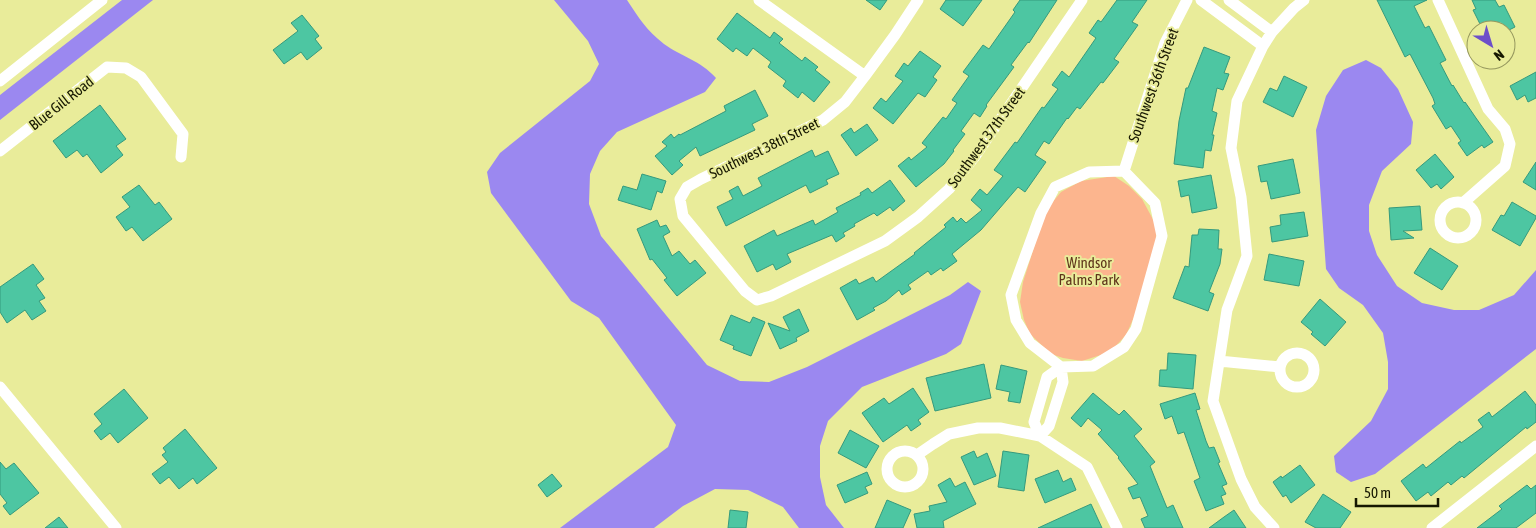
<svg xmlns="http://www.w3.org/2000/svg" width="1536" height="528" viewBox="0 0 1536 528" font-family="'Asap Condensed',sans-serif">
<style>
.green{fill:#fcb58e}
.water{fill:#9b88f0}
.building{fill:#4dc6a2;stroke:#359a7d}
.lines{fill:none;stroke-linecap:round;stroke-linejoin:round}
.street{stroke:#fff;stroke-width:11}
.labels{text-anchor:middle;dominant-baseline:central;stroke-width:4;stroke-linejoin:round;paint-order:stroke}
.street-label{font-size:15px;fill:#161701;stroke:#e9ec9a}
.park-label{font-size:15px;fill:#5f351b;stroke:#e9ec9a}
</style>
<rect width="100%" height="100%" fill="#e9ec9a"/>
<path class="green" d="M1114 176 1129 186 1142 199 1156 225V245L1139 306 1126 335 1110 352 1082 361 1063 358 1051 354 1030 334 1024 320 1020 302 1023 282 1043 219 1051 204 1061 192 1081 181Z"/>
<path class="water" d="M122 0H153L0 120V95Z
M554 0H627C639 18 646 30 664 44 682 57 700 60 716 78L705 92 617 132 600 151 590 174 589 204 601 236 707 365 740 381 769 382 807 367 950 295 968 282 981 291 961 344 946 354 862 387 828 421 820 446V477L826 505 844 528H799L783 507 748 490 715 489 683 506 654 528H560L668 447 676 425 599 318 571 301 491 193 487 172 500 153 590 81 599 64 588 41Z
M1366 60 1381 68 1398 89 1413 122 1411 144 1382 171 1369 205V231L1377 255 1397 286 1422 303 1454 310H1479L1514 295 1536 270V349L1375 474 1351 482 1336 472 1334 456 1371 421 1388 389V362L1383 333 1363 305 1339 288 1326 269 1316 130 1326 96 1343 70Z"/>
<path class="building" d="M866 0H887L880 10Z
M946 0H982L963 26 940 9Z
M1020 0H1057L1029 43 1028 42 1011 65 1014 67 986 105 987 106 980 117 974 113 961 131 965 134 953 150 954 151 944 164 916 187 898 166 909 157 911 160 927 147 922 143 943 117 946 119 957 103 952 100 969 76 963 72 983 45 989 49 1015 12 1013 10Z
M1117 0H1147L1132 22 1138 25 1114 59 1119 62 1103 83 1101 82 1080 109 1077 107 1068 119 1067 118 1049 144 1044 141 1035 155 1046 162 1025 192 1018 187 981 230 952 254 957 261 943 271 941 268 931 275 928 271 908 285 911 289 902 295 899 290 886 301 873 308 875 310 857 320 840 288 856 279 859 284 873 277 876 282 915 254 914 253 946 227 944 225 953 217 957 222 961 218 966 223 982 210 971 200 980 189 987 195 1003 176 994 170 1015 142 1017 143 1042 107 1044 108 1058 89 1052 85 1062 71 1069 77 1096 38 1089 33 1098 20 1101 22Z
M1377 0H1427L1414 6 1425 28 1429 26 1446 60 1440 63 1452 86 1453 85 1464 103 1465 102 1476 118 1493 142 1484 148 1482 145 1467 156 1458 143 1461 141 1451 126 1446 129 1432 106 1435 104 1433 98 1410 54 1405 57Z
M1472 0H1495L1499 7 1504 5 1515 27 1509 30H1483L1473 10 1476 9Z
M737 13 770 38 774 32 783 39 779 43 802 61 805 57 818 67 815 70 830 82 814 102 802 92 798 98 783 86 786 81 768 67 771 62 753 48 747 56 736 48 733 52 717 39Z
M302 15 319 36 315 39 322 48 307 60 301 52 284 64 273 50 298 31 291 23Z
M1204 47 1230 57 1224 73 1229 74 1223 90 1217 88 1212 111 1217 113 1212 135H1214L1211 151 1205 150 1203 168 1174 164 1179 121 1186 88H1188Z
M920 51 941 66 933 77 937 80 925 97 918 93 893 124 873 108 881 98 886 102 903 81 895 76 904 63 908 66Z
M1536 72V98L1528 102 1525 95 1517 100 1510 86Z
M1284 76 1307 87 1293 117 1263 102 1270 88 1277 91Z
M755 90 768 116 752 124 755 130 700 156 696 147 679 161 683 165 672 175 655 156 667 146 662 142 671 134 674 138 679 134 680 135 726 111 724 106Z
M100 105 126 139 116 146 123 155 101 173 87 154 83 157 77 150 66 158 53 141Z
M867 124 878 140 856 156 841 135 851 128 854 133Z
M812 150 815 157 828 151 839 174 826 180 828 184 810 193 806 185 726 226 717 207 733 199 729 191 738 186 743 196 762 186 758 178Z
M1435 154 1454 177 1441 189 1437 184 1431 188 1416 170Z
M1293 159 1300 193 1271 199 1267 181 1261 182 1258 166Z
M1536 162V190L1523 182Z
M642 174 666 181 662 193 657 191 651 210 618 200 623 186 637 190Z
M1211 175 1217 208 1192 213 1189 195 1181 197 1178 181Z
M890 180 905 201 893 211 890 207 877 216 874 213 854 224 855 226 843 233 845 236 836 242 832 235 787 254 791 262 776 270 773 264 757 272 744 246 774 230 777 236 813 220 815 225 838 212 836 208 861 195 860 193 868 188 872 193Z
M139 185 155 205 159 202 172 219 143 241 132 227 126 231 116 217 130 207 122 197Z
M1512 202 1536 216V218L1520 246 1492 230 1501 215 1504 216Z
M1420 206 1422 230 1403 231 1414 238 1391 240 1389 208Z
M1304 212 1308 236 1272 242 1270 227 1281 225 1280 215Z
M657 220 660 227 666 225 670 232 663 236 672 256 679 251 690 264 695 260 706 273 677 296 664 280 667 278 652 259 650 260 637 229Z
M1199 229 1219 230 1218 249H1222L1220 264 1209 292 1214 294 1208 311 1173 298 1185 266 1189 267 1192 235H1198Z
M1430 248 1458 266 1442 290 1414 273Z
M1269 254 1304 261 1299 286 1264 280Z
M33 264 44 279 36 285 45 298 39 301 46 311 32 320 25 310 7 323 0 312V287Z
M1320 299 1346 322 1325 346 1311 334 1313 332 1301 322Z
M799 309 809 331 796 338 797 341 780 349 768 323 790 331 783 317Z
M731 315 750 323 753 317 765 322 751 356 733 349 734 346 720 340Z
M1168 353 1196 355 1193 389 1159 386 1160 370H1167Z
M984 364 991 398 935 411 926 378Z
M1001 365 1027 371 1020 403 1008 401 1010 392 996 389Z
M913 388 929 412 918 420 921 424 911 431 907 425 883 442 862 413 884 398 889 404Z
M124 389 148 418 118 443 110 433 101 440 94 431 102 424 94 414Z
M1525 391 1536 405V422L1527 429 1526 427 1464 478 1462 476 1451 485 1448 482 1431 496 1428 492 1416 501 1401 481 1423 464 1426 468 1460 441 1461 443 1483 427 1478 420 1489 412 1492 417Z
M1093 393 1119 415 1124 410 1142 429 1134 436 1155 462 1150 466 1167 508 1173 505 1183 528H1145L1141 519 1148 516 1140 497 1133 499 1128 488 1138 484 1118 458 1119 457 1098 434 1102 430 1088 418 1081 427 1071 418Z
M1195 393 1200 409 1196 410 1206 441 1209 448 1214 447 1220 462 1218 463 1227 484 1222 486 1226 494 1221 496 1224 504 1206 511 1194 481 1200 478 1184 432 1178 434 1172 416 1165 419 1160 404Z
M185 429 217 468 197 484 193 478 179 489 169 477 160 484 152 474 168 462 162 455 166 452 163 448Z
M850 430 879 446 866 468 838 453Z
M974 451 977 458 987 453 996 476 974 485 961 457Z
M1003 451 1029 455 1024 491 998 487Z
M0 462 6 469 14 463 39 493 10 515 3 506 7 503 0 494Z
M1300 465 1315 485 1291 503 1286 495 1283 497 1273 482 1281 476 1282 478Z
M1058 470 1063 482 1071 478 1076 490 1045 503 1035 479Z
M867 472 872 484 865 487 868 493 845 503 837 485Z
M552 474 562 486 547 497 538 485Z
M950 478 955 487 965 482 976 504 943 521 944 528H917L914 514 930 511 929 506 947 502 938 485Z
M1527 485 1531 489 1536 485V513L1516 528H1477L1502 509 1499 506Z
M1323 494 1351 512 1340 528H1316L1305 522Z
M887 500 911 510 903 528H875Z
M1091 504 1102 528H1038L1062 517Z
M730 510 748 512 746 528H728Z
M1234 510 1246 528H1209L1224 517Z
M59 517 68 528H45Z"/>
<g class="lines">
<path class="street" d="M759 0 865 76
M918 0 895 35 865 76 845 102 823 120 701 179 687 187 680 199 683 216 745 291 757 300 771 296 885 241 918 217 949 189 976 155 1082 0
M1201 0 1263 46
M1229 0 1272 32
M1438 0 1488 109 1505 129 1510 144 1505 166 1463 203
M0 81 102 0
M0 151 107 67 126 68 141 77 183 134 181 157
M1124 171 1155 203 1162 236 1136 329 1124 347 1093 366 1061 367 1030 343 1016 320 1011 295 1041 213 1055 187 1089 172Z
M1124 171 1165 43 1187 0
M1440 220a18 18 0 1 1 36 0a18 18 0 1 1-36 0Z
M1280 370a17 17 0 1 1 34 0a17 17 0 1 1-34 0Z
M1219 361 1280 367
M1061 367 1063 382 1049 426 1040 436 1034 422 1047 377Z
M0 387 116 528
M887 469a18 18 0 1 1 36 0a18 18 0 1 1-36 0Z
M917 455 933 444 949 434 978 428H1000L1040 436 1087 467 1117 528
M1274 528 1255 507 1241 479 1213 401 1227 310 1247 256 1241 197 1231 148 1237 101 1263 46 1272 32 1294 8 1304 0
M1432 528 1536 446"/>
</g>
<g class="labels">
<g class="street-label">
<text transform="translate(1153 85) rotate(-70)">Southwest 36th Street</text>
<text transform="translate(61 103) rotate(-38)">Blue Gill Road</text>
<text transform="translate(986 137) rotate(-54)">Southwest 37th Street</text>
<text transform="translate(764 148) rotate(-26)">Southwest 38th Street</text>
</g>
<g class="park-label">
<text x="1089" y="262">Windsor<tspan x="1089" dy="17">Palms Park</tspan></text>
</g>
</g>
<g transform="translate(1491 45) rotate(142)"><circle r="24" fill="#e9ec9a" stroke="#95975d"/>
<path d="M0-4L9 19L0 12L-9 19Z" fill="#6d4fc9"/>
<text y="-8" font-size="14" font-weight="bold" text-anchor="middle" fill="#161701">N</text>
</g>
<path d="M1356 498v8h82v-8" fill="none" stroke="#161701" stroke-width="2.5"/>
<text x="1364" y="498" font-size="15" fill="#161701" stroke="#e9ec9a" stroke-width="4" paint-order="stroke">50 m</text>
</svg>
